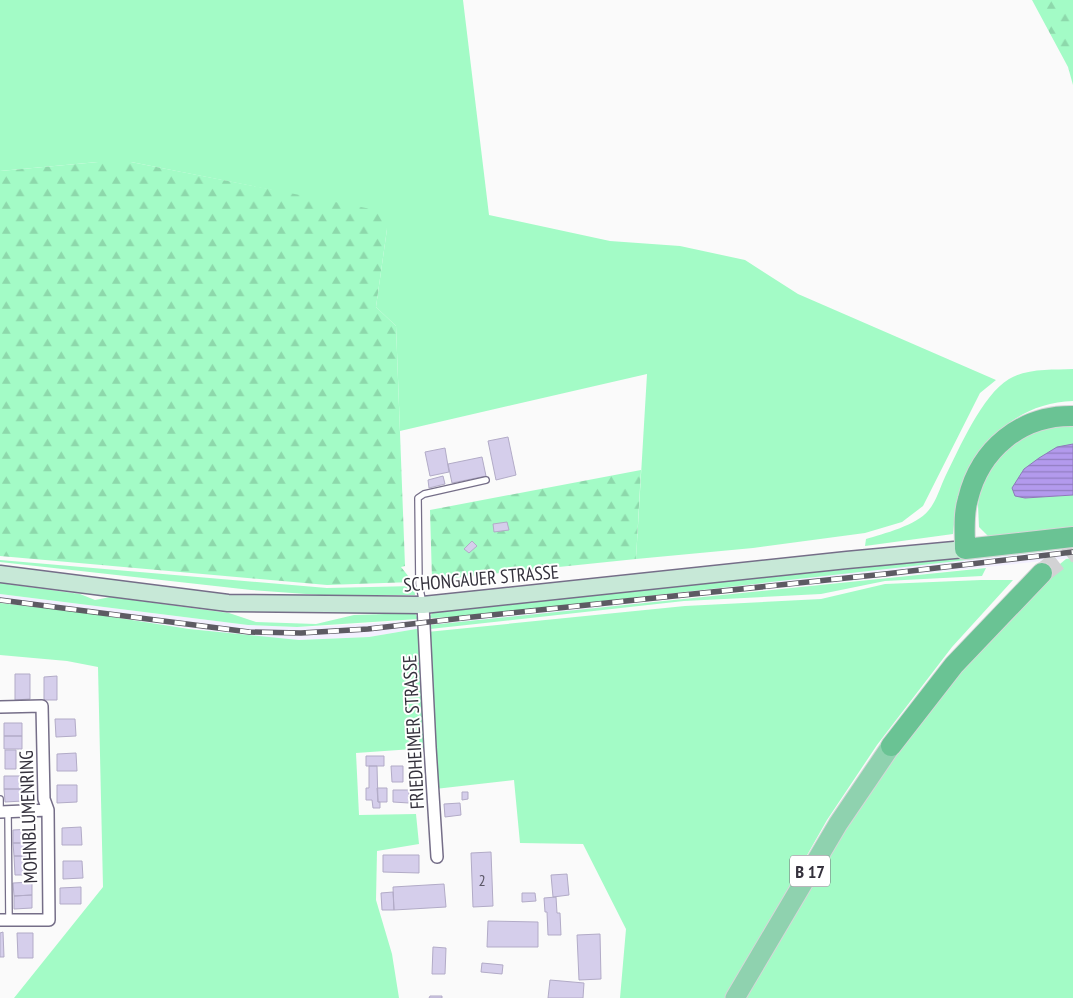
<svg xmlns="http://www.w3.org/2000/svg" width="1073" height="998" viewBox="0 0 1073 998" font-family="'PT Sans Narrow',sans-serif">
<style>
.built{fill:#f3f0ff}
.green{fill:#a3fbc6}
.forest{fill:url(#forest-firs)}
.water{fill:url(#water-rules);stroke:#8d7ab8}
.building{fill:#d5ceeb;stroke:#b2abc7}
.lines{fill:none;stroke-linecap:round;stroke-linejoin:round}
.trunk-tunnel{stroke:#d2d2d4;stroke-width:20;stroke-dasharray:20 10;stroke-linecap:butt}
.service-casing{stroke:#756e88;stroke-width:8}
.minor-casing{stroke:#756e88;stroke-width:14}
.secondary-casing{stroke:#756e88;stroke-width:19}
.primary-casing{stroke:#d6d6d8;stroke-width:21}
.trunk-casing{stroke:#d6d6d8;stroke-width:22}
.service{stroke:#fff;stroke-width:5.5}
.minor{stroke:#fff;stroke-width:11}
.secondary{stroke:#c7e8d7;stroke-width:16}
.primary{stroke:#8fd2af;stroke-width:19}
.trunk{stroke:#6ac394;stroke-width:20}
.rail-casing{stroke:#5d5b63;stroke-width:5.5}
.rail{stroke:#fff;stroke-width:4;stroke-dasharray:11;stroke-linecap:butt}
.labels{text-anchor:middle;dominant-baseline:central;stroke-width:4;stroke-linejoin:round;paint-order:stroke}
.number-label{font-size:16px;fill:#5c5868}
.shield{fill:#fff;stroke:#716f76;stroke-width:1}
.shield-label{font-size:18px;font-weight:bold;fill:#34313c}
.street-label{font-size:19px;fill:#34313c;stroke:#fff}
</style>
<defs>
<pattern id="forest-firs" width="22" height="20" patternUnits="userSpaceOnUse" patternTransform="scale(1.25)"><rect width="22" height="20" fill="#a3fbc6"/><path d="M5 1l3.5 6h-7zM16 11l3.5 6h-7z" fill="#8dd8ab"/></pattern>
<pattern id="water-rules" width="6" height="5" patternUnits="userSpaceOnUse" patternTransform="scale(1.25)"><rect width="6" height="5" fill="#b39aed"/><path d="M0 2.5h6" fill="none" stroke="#927ec1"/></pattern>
</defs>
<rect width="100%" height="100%" fill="#fafafa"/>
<path class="built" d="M1073 549V558L683 598 422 628 369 637 299 640 240 635 0 603V594L248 625 297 627 330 626 462 617 768 581Z"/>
<path class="green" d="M0 0H463L489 215 610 241 680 246 745 260 798 294 996 380 980 393 923 506 902 522 865 533 753 548 636 559 647 374 400 431 396 326 376 307 387 229 272 190 131 162H98L0 171Z
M1073 369V401C1035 402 1004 421 981 451 977 456 972 461 970 466 960 487 955 511 953 534L865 546 866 539C883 534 917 525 928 511 936 502 940 488 945 477 959 449 982 395 1009 379 1027 368 1053 370 1073 369Z
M1073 423V444H1070L1025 498 1073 495V528L988 536 979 527 978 505 981 479 997 455 1022 435 1047 425Z
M1073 543V548L462 617 429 618 432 613 439 610 888 565Z
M1073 558V998H741L888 754 1031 588 1066 559Z
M0 560 327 588 414 586 415 595H320L251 590 0 562Z
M986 568 982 576 885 581 821 594 684 601 430 629V625Z
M981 580H1013L952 647 877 745 827 820 726 998H620L626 929 583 844 520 843 514 780 435 789 427 632 685 606 821 599 885 584Z
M0 583 80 594 95 600 110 597 229 613 256 622 316 624 354 615 415 613 418 619 297 627 248 625 0 594Z
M0 603 87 613 189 629 299 640 369 637 422 628 427 748 356 753 359 815 416 814 419 844 377 851 376 900 392 954 399 998H14L103 887 98 667 67 661 0 655Z"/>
<path class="forest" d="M1032 0H1073V85L1068 67Z
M98 162H131L376 210 387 229 376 307 396 326 405 566 401 567 413 582 327 585 0 556V171Z
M641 470 636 559 432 580 430 510Z"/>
<path class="water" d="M1073 444V495L1025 498 1015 496 1012 488 1024 469 1039 458 1057 447Z"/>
<path class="building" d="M508 437 516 475 496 480 488 441Z
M445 448 449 472 430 476 425 452Z
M482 457 486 476 452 483 448 464Z
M443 476 445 484 429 488 428 480Z
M507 522 509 530 494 532 493 524Z
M472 541 477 546 469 553 464 549Z
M15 674H30V699L15 700Z
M57 676V700H44V677Z
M55 719H75L76 736 56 737Z
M4 723H22V736H4Z
M4 736H22V749H4Z
M5 750H16V769H5Z
M76 753 77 771H57V754Z
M366 756H384V766H366Z
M369 766H377L378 802H380V808H373L372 800H366V788H369Z
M391 766H403V782H392Z
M4 776H22V789H4Z
M57 785H77V802L57 803Z
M377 788H387V802H378Z
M4 789H22L23 801 5 802Z
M393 790H409V803L393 802Z
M462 792H468V799L462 800Z
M460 803 461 815 445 817 444 804Z
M81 827 82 845H62V828Z
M31 829V843H13V830Z
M13 843H31L32 856H14Z
M491 852 493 906 473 907 471 853Z
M383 855H419V873L383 872Z
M14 856H25L26 875H15Z
M63 861H82L83 878 63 879Z
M567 874 569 895 553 897 551 875Z
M32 882V895L14 896 13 883Z
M444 884 446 907 394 910 393 887Z
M81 887V904H60V888Z
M393 892 394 910H382L381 893Z
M522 893H535L536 901 522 902Z
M32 895V908L14 909V896Z
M556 897 557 913H560L561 935H548L547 912H545L544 898Z
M488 921 538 922V947H487Z
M3 932 4 957H0V933Z
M17 933H33V958H18Z
M600 934 601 979 579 980 577 935Z
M433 947 446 948 445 974H432Z
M482 963 503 965 502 974 481 972Z
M550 980 584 983 583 998H548Z
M430 996H442V998H429Z"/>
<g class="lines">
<path class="trunk-tunnel" d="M1042 573 1073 549"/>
<defs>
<path id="service" d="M423 604 419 584 418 498 424 494 486 480
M0 799V812
M8 812 9 920"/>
<path id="minor" d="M423 605 430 747 437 857
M0 707 42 706 44 799 48 810 49 920H0
M0 812 48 810"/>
<path id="secondary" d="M0 574 228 603 423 605 847 560 965 549"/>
<path id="primary" d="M735 998 838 824 891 746"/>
<path id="trunk" d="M1073 416C1021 415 980 449 968 499 963 515 965 532 965 549L1073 537
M891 746 954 665 1042 573"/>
</defs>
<use href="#service" class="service-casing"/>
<use href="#minor" class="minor-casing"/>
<use href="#secondary" class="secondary-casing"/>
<use href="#primary" class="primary-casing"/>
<use href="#trunk" class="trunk-casing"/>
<use href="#service" class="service"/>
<use href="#minor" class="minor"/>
<use href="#secondary" class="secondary"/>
<use href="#primary" class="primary"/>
<use href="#trunk" class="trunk"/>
<defs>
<path id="rail" d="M0 600 249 632 301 633 368 629 463 618 885 574 1073 552"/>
</defs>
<use href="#rail" class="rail-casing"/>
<use href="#rail" class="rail"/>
</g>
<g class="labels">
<g class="number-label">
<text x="482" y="880">2</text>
</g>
<rect class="shield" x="790" y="855.5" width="40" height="31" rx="4"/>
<g class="shield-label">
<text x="810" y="871">B 17</text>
</g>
<g class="street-label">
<text transform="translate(481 578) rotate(-5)">SCHONGAUER STRASSE</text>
<text transform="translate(413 732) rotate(-93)">FRIEDHEIMER STRASSE</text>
<text transform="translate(28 817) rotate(-92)">MOHNBLUMENRING</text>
</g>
</g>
</svg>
